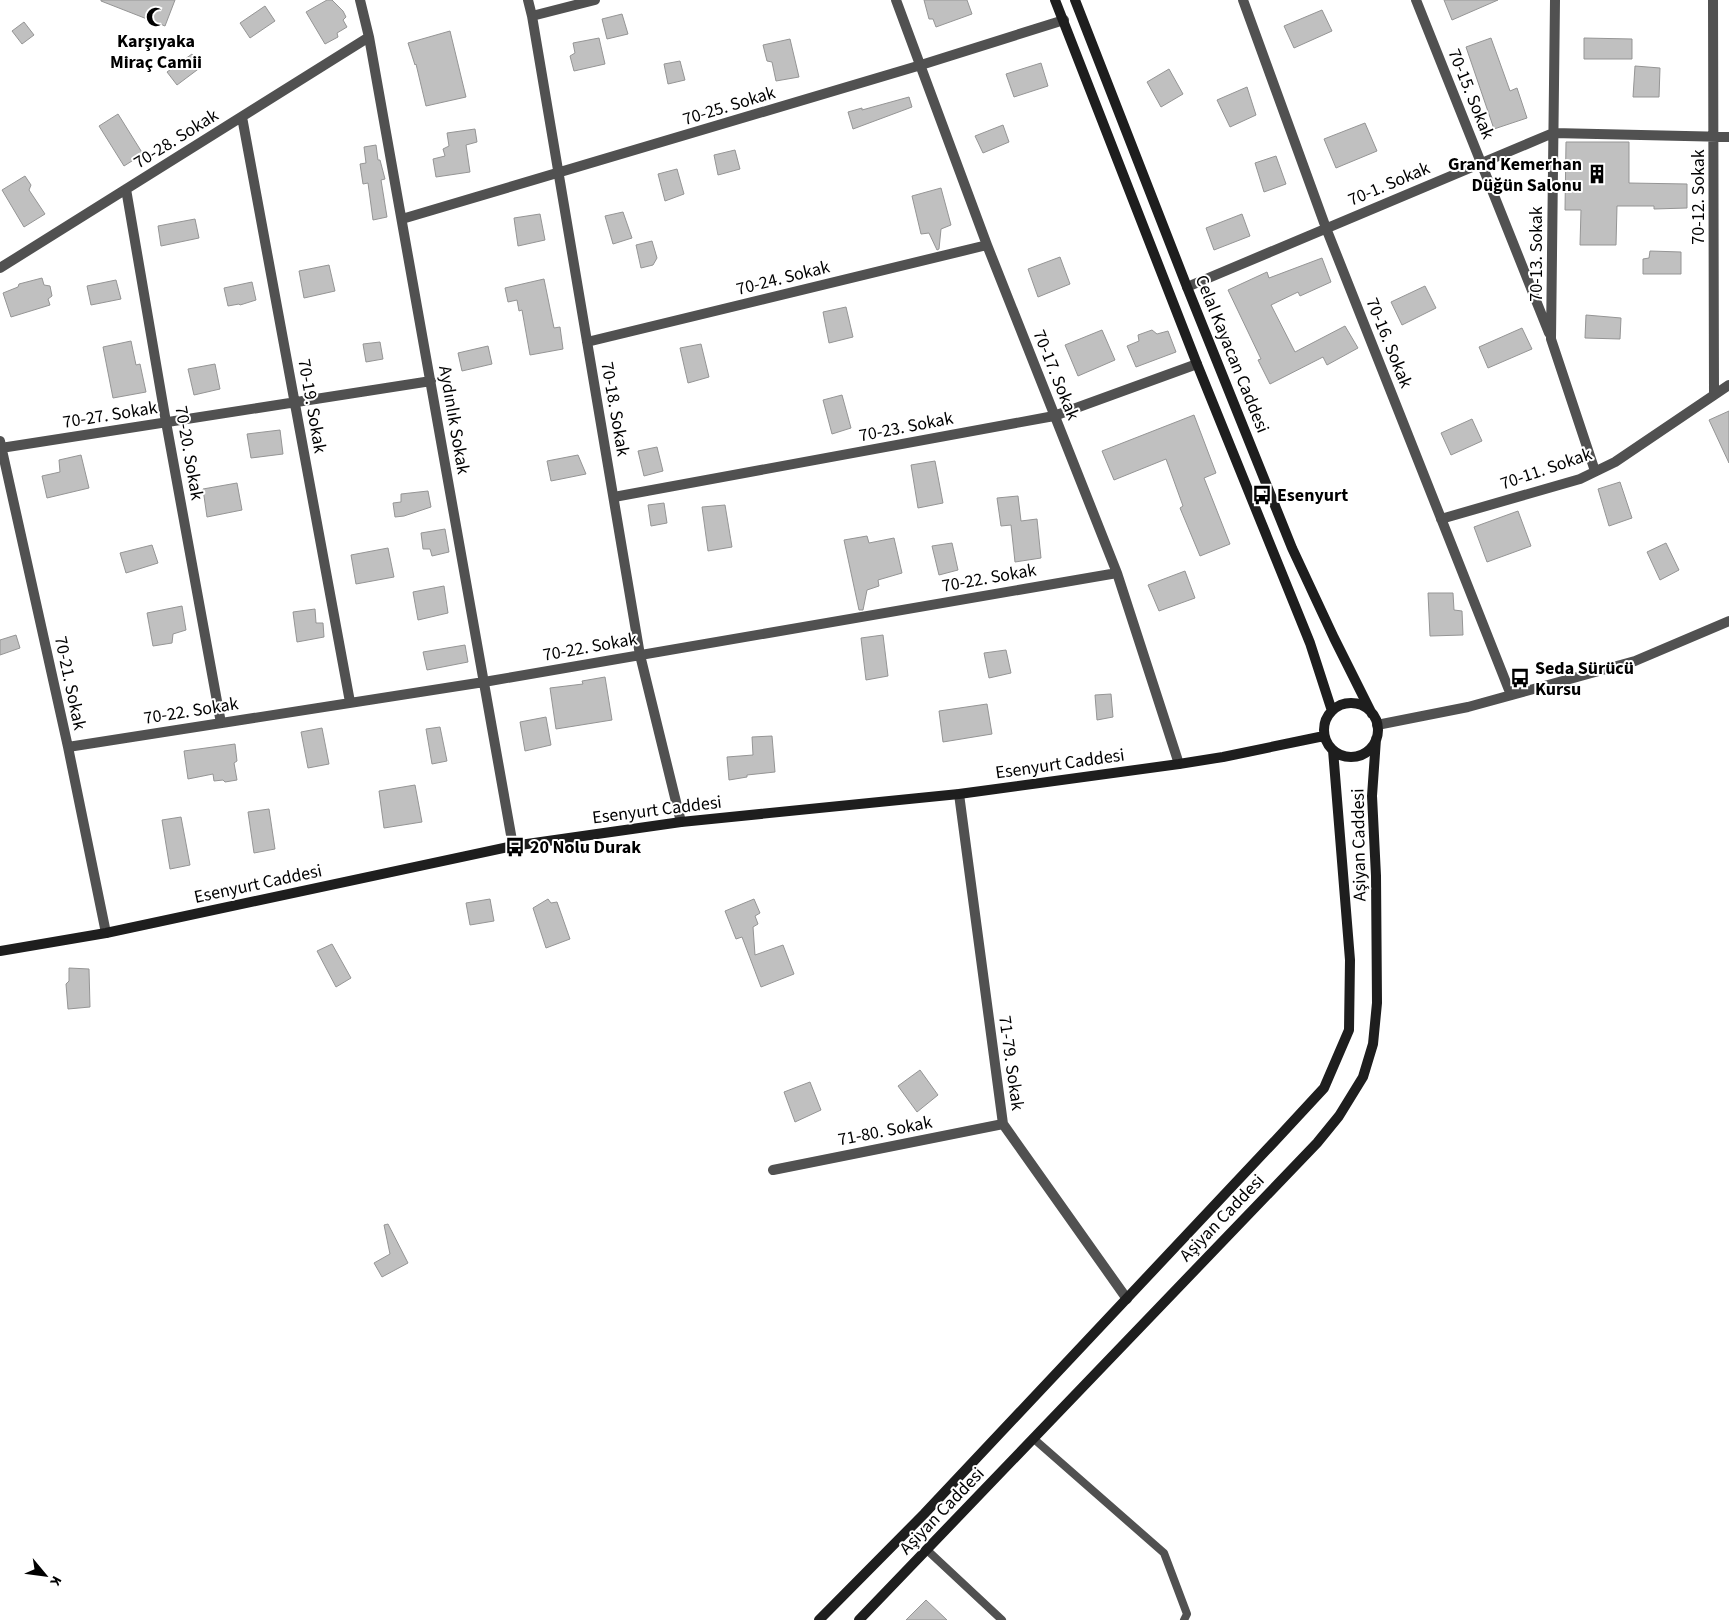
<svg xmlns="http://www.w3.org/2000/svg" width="1729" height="1620" viewBox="0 0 1729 1620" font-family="'Source Sans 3',sans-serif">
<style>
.building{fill:#c0c0c0;stroke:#959595}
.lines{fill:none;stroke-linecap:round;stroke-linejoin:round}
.lane{stroke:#515151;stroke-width:8}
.street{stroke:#515151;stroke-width:10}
.secondary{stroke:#1e1e1e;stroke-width:10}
.labels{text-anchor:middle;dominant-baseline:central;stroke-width:4;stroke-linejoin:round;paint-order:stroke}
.poi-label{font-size:18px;font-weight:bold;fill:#000;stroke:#fff;text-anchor:start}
.street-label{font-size:18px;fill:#000;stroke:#fff}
</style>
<rect width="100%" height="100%" fill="#fff"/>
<path class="building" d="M101 0H175L165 26 101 1Z
M327 0H332L343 11 346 17 343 20 347 27 337 33 338 37 325 44 306 12Z
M924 0H967L972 14 936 27 933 19H929Z
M1444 0H1498L1452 20Z
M265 6 275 21 250 38 240 23Z
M1322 10 1332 31 1294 48 1284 26Z
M622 14 628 34 607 39 602 19Z
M24 22 34 35 22 44 12 31Z
M450 31 466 97 426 106 416 64 415 65 408 43Z
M599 38 605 64 574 71 570 56 575 53 573 43Z
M1491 38 1510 91 1517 88 1527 118 1494 129 1466 47Z
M1584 38 1632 39V59H1584Z
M790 39 799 77 776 81 772 62 767 61 763 45Z
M192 54 201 67 177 85 167 72Z
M680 61 685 80 668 84 664 64Z
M1041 63 1048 86 1014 97 1006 74Z
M1635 66 1660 68 1659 97H1633Z
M1169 69 1183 94 1161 107 1147 82Z
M1247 87 1256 115 1230 127 1217 100Z
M909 97 912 107 853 129 848 112 862 108V110Z
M118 114 143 154 124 166 99 126Z
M1365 123 1377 151 1336 168 1324 139Z
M1003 125 1009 142 983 153 975 136Z
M475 129 477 142 466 145 470 172 436 177 433 159 445 156 443 149 449 146 447 133Z
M1566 142H1629V183L1687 184V208L1654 209V206H1617L1616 245H1580L1581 210H1565Z
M376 145 378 160H380L385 179 381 180 387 217 373 220 368 183 363 184 360 164 366 163 364 147Z
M735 150 740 169 718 175 714 155Z
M1276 156 1286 184 1264 192 1255 163Z
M677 169 684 194 665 201 658 174Z
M25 176 31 185 29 190 45 214 24 227 2 190Z
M941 188 951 225 941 229 939 249 937 250 929 233 921 234 912 196Z
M623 212 632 238 613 244 605 216Z
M540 214 545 240 518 246 514 218Z
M1242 214 1250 236 1214 250 1206 228Z
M195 219 199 238 161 246 158 226Z
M652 241 657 258 653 265 641 268 636 245Z
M1650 251 1681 252V274H1643V259L1649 258Z
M1060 257 1070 284 1038 297 1028 269Z
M1322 258 1331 282 1300 296 1298 292 1271 305 1295 352 1345 326 1358 348 1327 365 1323 357 1270 384 1258 360 1261 359 1228 290 1267 272 1269 278Z
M329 265 335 291 304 298 299 271Z
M42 278 44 285 50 286 52 296 48 299 50 305 11 317 3 293 18 287 19 284Z
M544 279 554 328 560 327 563 349 530 355 522 310 519 311 517 300 508 302 505 288Z
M116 280 121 299 91 305 87 286Z
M252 282 256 300 240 305 239 304 228 306 224 288Z
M1425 286 1436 308 1402 325 1391 302Z
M846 307 853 337 829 343 823 312Z
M1586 315 1621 318 1620 339 1585 338Z
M1522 328 1532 349 1488 368 1479 347Z
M1102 330 1115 360 1078 376 1065 345Z
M1152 330 1157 334 1168 331 1176 352 1136 367 1127 346 1139 341 1138 335Z
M131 341 136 365 140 364 146 392 113 398 103 347Z
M380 342 383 359 366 362 363 344Z
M701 344 709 377 688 383 680 348Z
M488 346 492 364 462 371 458 353Z
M215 364 220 389 194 395 188 369Z
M842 395 851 428 832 434 823 400Z
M1729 411V463L1709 420Z
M1194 415 1216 473 1204 478 1230 544 1200 556 1180 508 1183 506 1166 459 1114 480 1102 451Z
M1472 419 1482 441 1451 455 1441 433Z
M280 430 283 454 251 458 247 434Z
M657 447 663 471 644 476 638 451Z
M81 455 89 488 47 498 42 476 60 472 59 460Z
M578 455 586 474 551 481 547 461Z
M935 461 943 503 918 508 911 465Z
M1620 482 1632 518 1609 526 1598 489Z
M237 483 242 510 207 517 203 489Z
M428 491 431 507 404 516 395 517 393 503 401 502V494Z
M1018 496 1021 521 1037 519 1041 558 1015 562 1011 525 1001 526 997 498Z
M664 503 667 523 651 526 648 505Z
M725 505 732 547 708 551 702 507Z
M1518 511 1531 546 1487 562 1474 527Z
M445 529 449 552 432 556 430 549H423L421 533Z
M867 536 869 543 894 538 902 573 878 580 879 586 867 590 863 610H859L844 540Z
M952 543 958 570 939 575 932 546Z
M1666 543 1679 570 1660 580 1647 552Z
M152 545 158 563 126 573 120 553Z
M388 548 394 577 356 584 351 555Z
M1185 571 1195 598 1159 611 1148 585Z
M444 586 448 613 418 620 413 592Z
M1428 593H1453L1454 610 1462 611 1463 635 1430 636Z
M182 606 186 630 173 634 172 643 153 646 147 613Z
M315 609 316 623H323L324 637 297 642 293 612Z
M16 635 20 648 0 655V640Z
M883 635 888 676 866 680 861 638Z
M465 645 468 662 427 670 423 652Z
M1006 650 1011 673 989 678 984 653Z
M605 677 612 720 556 729 550 688 583 684 582 681Z
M1111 694 1113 717 1097 720 1095 695Z
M987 704 992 734 943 742 939 711Z
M546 717 551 745 525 751 520 722Z
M440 727 447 761 432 764 426 729Z
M322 728 329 764 308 768 301 732Z
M772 736 775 772 747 775V777L729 780 727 757 753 755 752 737Z
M235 744 237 761 234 763 237 780 225 782 223 780 214 781 213 774 188 779 184 751Z
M415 785 422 822 384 828 379 791Z
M269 809 275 849 254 853 248 812Z
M181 817 190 865 170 869 162 820Z
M490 899 494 921 470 925 466 903Z
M548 899 551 903 557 902 570 939 546 948 533 908Z
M754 899 760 913 755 916 758 924 753 927 755 955 783 945 794 974 761 987 742 937 736 939 725 911Z
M332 944 351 978 336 987 317 951Z
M69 968 89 969 90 1007 68 1009 66 984 69 981Z
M920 1070 938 1095 917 1112 898 1086Z
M810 1082 821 1110 795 1122 784 1092Z
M388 1224 408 1263 382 1277 374 1263 390 1254 384 1225Z
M926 1600 947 1620H906Z"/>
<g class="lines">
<path class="lane" d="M1034 1439 1164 1553 1187 1614 1184 1620
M927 1550 1002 1620"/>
<path class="street" d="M360 0 369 37 513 846
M528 0 532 16 640 655 681 822
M896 0 987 245 1117 573 1179 764
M1243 0 1326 228 1511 695
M1416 0 1549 333
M1555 0 1551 339 1595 471
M1713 0 1714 395
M532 16 595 0
M242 117 350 702
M126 189 166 422 221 723
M402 219 921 65 1064 20
M0 268 369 37
M1187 287 1553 133 1729 137
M587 342 987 245
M0 441 68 747 106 933
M1 448 431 381
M614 497 1054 416 1197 364
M1441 519 1580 479 1615 462 1729 385
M1377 725 1468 707 1635 661 1729 621
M68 747 484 682 1117 573
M959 794 1003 1124 1127 1299
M773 1170 1003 1124"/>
<path class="secondary" d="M1055 0 1197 364 1310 643 1332 711
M1075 0 1187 287 1292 548 1334 638 1372 714
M1324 730a27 27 0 1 1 54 0a27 27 0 1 1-54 0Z
M0 951 106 933 513 846 681 822 959 794 1179 764 1223 757 1324 736
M819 1620 924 1514 1273 1143 1324 1088 1349 1030 1350 960 1333 750
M859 1620 1317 1143 1339 1116 1363 1077 1373 1044 1377 1003 1376 876 1372 796 1376 739"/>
</g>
<defs>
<symbol id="mosque-bare" viewBox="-9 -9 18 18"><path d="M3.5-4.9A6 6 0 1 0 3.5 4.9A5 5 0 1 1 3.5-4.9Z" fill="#000" stroke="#fff" stroke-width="2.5" paint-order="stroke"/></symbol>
<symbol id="building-bare" viewBox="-9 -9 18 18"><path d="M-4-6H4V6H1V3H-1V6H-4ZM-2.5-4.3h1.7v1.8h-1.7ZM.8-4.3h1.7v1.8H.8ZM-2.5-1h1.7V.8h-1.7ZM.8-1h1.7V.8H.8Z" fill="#000" stroke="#fff" stroke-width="2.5" paint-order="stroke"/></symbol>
<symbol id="bus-bare" viewBox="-9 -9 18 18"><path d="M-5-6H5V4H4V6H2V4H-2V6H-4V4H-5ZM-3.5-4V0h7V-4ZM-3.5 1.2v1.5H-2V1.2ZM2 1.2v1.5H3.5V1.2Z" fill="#000" stroke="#fff" stroke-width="2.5" paint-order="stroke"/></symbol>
</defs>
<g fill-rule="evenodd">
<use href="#mosque-bare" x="142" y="3" width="28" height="28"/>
<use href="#building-bare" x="1583" y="160" width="28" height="28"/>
<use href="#bus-bare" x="1248" y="481" width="28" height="28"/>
<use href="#bus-bare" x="1506" y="664" width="28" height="28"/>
<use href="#bus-bare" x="501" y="833" width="28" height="28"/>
</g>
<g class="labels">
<g class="poi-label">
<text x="156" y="41" text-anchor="middle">Karşıyaka<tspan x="156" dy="21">Miraç Camii</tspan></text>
<text x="1582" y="164" text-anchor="end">Grand Kemerhan<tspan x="1582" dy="21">Düğün Salonu</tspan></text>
<text x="1277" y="495">Esenyurt</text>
<text x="1535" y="668">Seda Sürücü<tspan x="1535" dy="21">Kursu</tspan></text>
<text x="530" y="847">20 Nolu Durak</text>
</g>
<g class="street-label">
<text transform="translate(1471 94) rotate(68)">70-15. Sokak</text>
<text transform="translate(729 106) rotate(-17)">70-25. Sokak</text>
<text transform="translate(176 139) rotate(-32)">70-28. Sokak</text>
<text transform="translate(1389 184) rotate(-23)">70-1. Sokak</text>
<text transform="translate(1698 197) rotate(-90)">70-12. Sokak</text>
<text transform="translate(1536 254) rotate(-90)">70-13. Sokak</text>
<text transform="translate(783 278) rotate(-14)">70-24. Sokak</text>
<text transform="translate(1389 343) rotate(68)">70-16. Sokak</text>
<text transform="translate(1232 354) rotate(68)">Celal Kayacan Caddesi</text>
<text transform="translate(1056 375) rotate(68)">70-17. Sokak</text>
<text transform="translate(312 406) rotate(80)">70-19. Sokak</text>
<text transform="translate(615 409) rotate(80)">70-18. Sokak</text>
<text transform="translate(110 415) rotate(-9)">70-27. Sokak</text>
<text transform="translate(454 420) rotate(80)">Aydınlık Sokak</text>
<text transform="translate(906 427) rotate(-11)">70-23. Sokak</text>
<text transform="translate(189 453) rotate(80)">70-20. Sokak</text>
<text transform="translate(1546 469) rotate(-19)">70-11. Sokak</text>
<text transform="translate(989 578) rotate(-10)">70-22. Sokak</text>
<text transform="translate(590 647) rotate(-10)">70-22. Sokak</text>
<text transform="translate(70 683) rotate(78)">70-21. Sokak</text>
<text transform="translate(191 711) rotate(-9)">70-22. Sokak</text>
<text transform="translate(1060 764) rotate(-8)">Esenyurt Caddesi</text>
<text transform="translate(657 810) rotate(-7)">Esenyurt Caddesi</text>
<text transform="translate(1359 845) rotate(-91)">Aşiyan Caddesi</text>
<text transform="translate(258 884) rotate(-12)">Esenyurt Caddesi</text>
<text transform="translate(1011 1063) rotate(82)">71-79. Sokak</text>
<text transform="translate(885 1131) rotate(-11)">71-80. Sokak</text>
<text transform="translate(1222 1218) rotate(-46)">Aşiyan Caddesi</text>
<text transform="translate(942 1511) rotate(-46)">Aşiyan Caddesi</text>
</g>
</g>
<g transform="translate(45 1575) rotate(119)" stroke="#ffffff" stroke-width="4" paint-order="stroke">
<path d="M0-4L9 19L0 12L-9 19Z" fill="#000000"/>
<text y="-8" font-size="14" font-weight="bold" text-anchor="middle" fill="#000000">K</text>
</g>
</svg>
